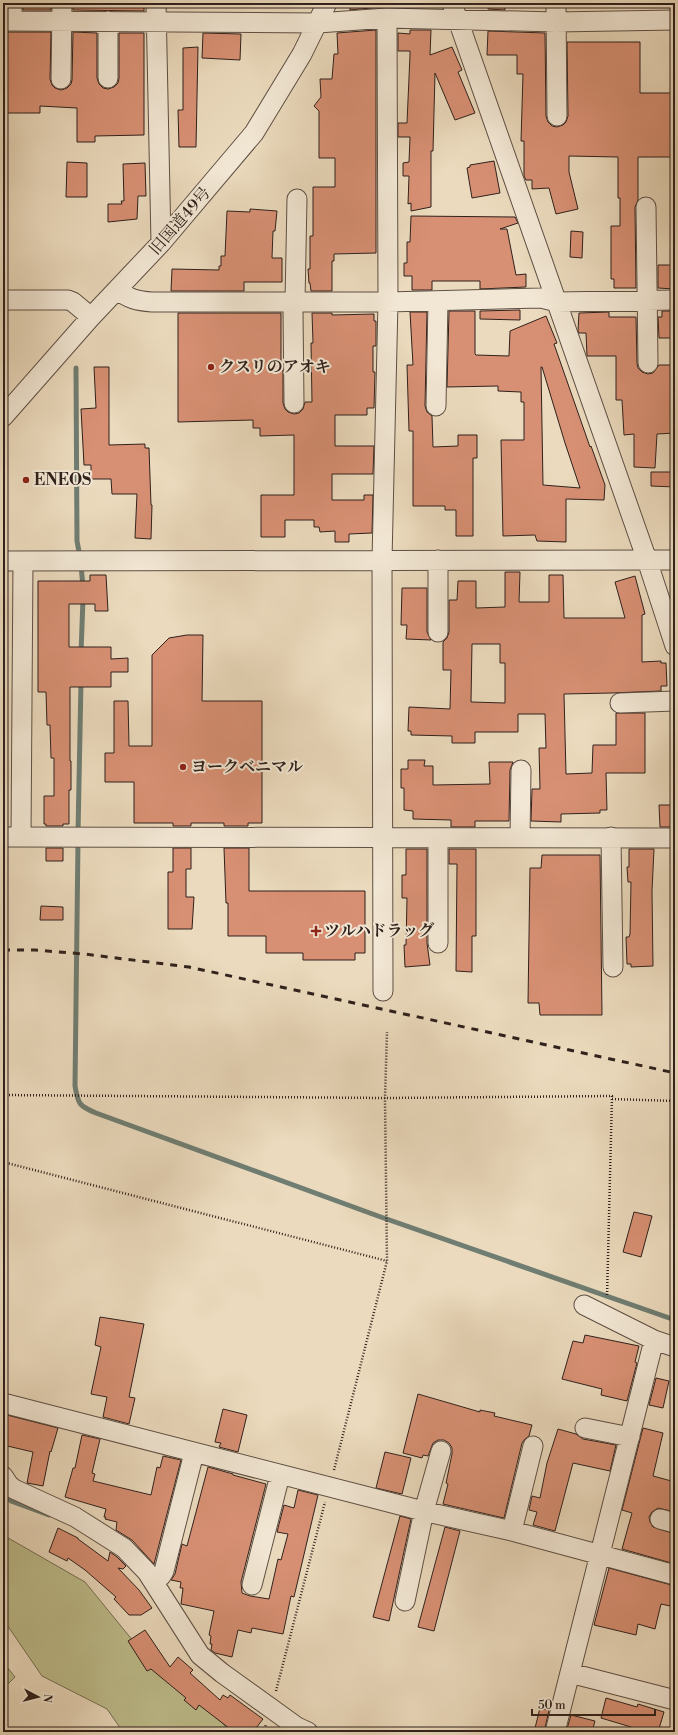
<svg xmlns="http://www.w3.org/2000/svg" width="678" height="1735" viewBox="0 0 678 1735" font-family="'Libre Bodoni','Noto Serif JP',serif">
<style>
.green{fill:#bebd8c;stroke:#766f54}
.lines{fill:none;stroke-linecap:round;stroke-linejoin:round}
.stream{stroke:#6f7d72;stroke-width:5}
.building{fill:#d89074;stroke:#2f211c;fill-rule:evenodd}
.minor-casing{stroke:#5e4f44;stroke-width:21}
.path{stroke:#2f211c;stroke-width:2.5;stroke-dasharray:1 2;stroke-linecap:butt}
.minor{stroke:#f2e7d4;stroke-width:19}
.rail{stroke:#2f211c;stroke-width:3;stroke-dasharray:7 7;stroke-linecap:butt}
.poi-dot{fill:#8f2418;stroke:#f2e7d4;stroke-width:1.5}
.labels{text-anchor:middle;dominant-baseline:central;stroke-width:4;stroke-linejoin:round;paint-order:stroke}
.street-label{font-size:16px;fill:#2f211c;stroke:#f2e7d4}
.poi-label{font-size:16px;font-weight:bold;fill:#2f211c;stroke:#f2e7d4;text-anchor:start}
</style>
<rect width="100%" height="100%" fill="#ebdabd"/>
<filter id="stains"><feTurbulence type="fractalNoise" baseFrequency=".005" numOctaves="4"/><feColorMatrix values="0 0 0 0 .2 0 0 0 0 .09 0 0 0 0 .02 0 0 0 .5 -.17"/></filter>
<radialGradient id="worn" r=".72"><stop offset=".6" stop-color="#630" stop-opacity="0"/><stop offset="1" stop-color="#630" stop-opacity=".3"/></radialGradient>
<path class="green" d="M3 1535 85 1582 138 1647 232 1732H123L107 1709 42 1676 3 1619Z
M3 1662 15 1677 3 1689Z"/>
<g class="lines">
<path class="stream" d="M76 368 77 541 80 557
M81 565 83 587
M81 653 83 599
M78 833 81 681
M78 841 75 1086C78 1104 79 1106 96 1113L378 1216 675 1320
M3 1490 11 1501 49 1515"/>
</g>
<path class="building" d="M23 3H51V10H23Z
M73 3H144V11L73 10Z
M350 3H381V7L350 10Z
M488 3H504L505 10 488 9Z
M376 30V253L334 254V261H332V291H311L310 283H309L308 269H310V236H313V187H335V158H319V111L314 106 321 97 320 79H332L334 54H338L337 33Z
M410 30H431L430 55 452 47 462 70 458 72 475 113 455 120 435 73 433 151H431V207L411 211V203L408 204 409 176H403V163L409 162 410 137H398V123H407L410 55V51H398V33L410 34Z
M488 31 545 33 546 116 548 122 552 126 557 127 563 125 566 122 568 116 567 42H640V93H675V118H671L672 157H638V200L635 207 636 288H614V279H611V226H620V198H618V157L569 156V172L578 209 556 214 549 188 532 189V180H526L524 176V141H521L523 74H517V55H487Z
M3 32H51L50 79 52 85 55 88 61 90 67 88 71 84 72 80 73 32 97 33V78L99 84 103 88 108 89 114 87 118 83 119 78V33H144V135L95 136V142H77V108L40 106V113H3Z
M203 33 241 34 240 60 202 58Z
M198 47 196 147H179L178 110H183V48Z
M494 161 500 193 472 198 467 168 470 167V165Z
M67 162 87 163V197H66Z
M145 163 146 196H138L137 219 108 222V204H122L121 201H124L123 164Z
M250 209 277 211 275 231H273L272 258H282V282H244V291H171L172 269 219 270V266H221V256H225L227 211 250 212Z
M411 216 515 217 518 223 500 229H507L516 275 526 274V287L480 289V281H432V290H412V276H404V263H407V242H410Z
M571 231 583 232 582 258 570 257Z
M658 265H675V289L658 288Z
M520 310V320L480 319V311Z
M449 311H475V354L476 355 509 356 510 331 546 316 557 343 554 344 590 447 591 446 605 485 604 500 566 499V542L537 541 535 535 503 536 501 440H524V402H521V392L498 391V386L447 387ZM541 367H542L565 443 580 488 543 485Z
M662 311H675V338H659L658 317H662Z
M410 312H427L425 406 427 412 432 416 433 447 458 446V435H477V458H473V536H456V510H445V506H413V431H409L407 365H413Z
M609 312V317H636L637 363 638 368 642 372 648 374 653 373 659 365H675V433L657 434 655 468 634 467V434L624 435 622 400H616V356H587L586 333H579L578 331 579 313Z
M178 313H281V370H283V403L285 409 288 412 294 414 299 413 303 409 305 402H312L311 343H313L312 313H332V315L374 314V321H376V346H373V372H375L374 408H367V415H335V446H374L373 474H332V500H364V495H373L372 533 349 534V542H335V531L320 532 319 527H314V520H285V537H261V495H294V435L260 436V428H253V420L178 422Z
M94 367H109V445L145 444V448H149L151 505H152L151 539 135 538 137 494H112L111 479H91V465H84L81 409 96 408Z
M651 472H675V487L651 486Z
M505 572H520L519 602H549V575H563L564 618H625L615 582 635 576 645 614 642 615V662L661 661V663H666L667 686H661V691L612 693 564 694 566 774 592 773 593 745H616V713H645V773H606L607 810H600V813L561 814V822L531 821 532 789H540L539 748H546L545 714H518V732H475V743H452V736L411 735V731H408L409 707 450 709 451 670H443V642L447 638 449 632V600H457L458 581H476V608L505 607ZM472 644H500V663H505V703L471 702Z
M90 575H106L108 611H95V604H69V647H111V659L128 658V672H111V687H70V761H71V790H69V824H63V826H46V824H44V796H54V758H51L50 725H47L46 692H38V581H90Z
M402 588H427V632L431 640 406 639 407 625H401Z
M187 635H203L202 701H262V823H248V826H224V823H191V826H173V823H134V782H105V753H114V701H128L129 746H152V655L169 638Z
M408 760H425L424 766H433V785L490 784 489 762H513L510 770 509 821H475V827H451V820L413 819V811L404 810V788H401V769H408Z
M659 805H675V827H660Z
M46 848H63V861H46Z
M173 848H191V869H186V897H194L192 929H168V872H173Z
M224 848H249V891H365V953H355V960H303V953H266V936H228V903H226Z
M406 849H427V943L430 965 405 967 404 945H406L407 898H402V875H406Z
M449 849H476V936H472V972L456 971 457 864H449Z
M629 849H654L652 891 653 966 631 967V964H627L626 937H629L630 934 631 882H628L627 867H629Z
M542 855H600L602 1015H540L539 1003H528L530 868H541Z
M41 906 63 907V920H40Z
M634 1212 652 1216 641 1257 623 1252Z
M100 1317 144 1324 129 1397 135 1398 129 1424 103 1417 107 1397 91 1394 101 1347 95 1345Z
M585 1335 639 1346 635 1362 637 1363 627 1401 601 1395 602 1389 562 1379 573 1341 583 1343Z
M656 1378 669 1381 663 1408 649 1405Z
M418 1394 480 1412V1410L495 1413 494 1416 532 1425 529 1436 525 1439 522 1443 504 1518 443 1504 448 1484 446 1483 452 1454V1448L449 1443 444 1440H438L433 1443 428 1456 423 1455 422 1458 403 1453Z
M223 1409 247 1415 238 1452 219 1447 221 1443 215 1442Z
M3 1414 58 1428 51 1452 50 1451 43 1486 27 1483 33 1452 3 1445Z
M643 1428 663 1433 653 1476 675 1482V1512L658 1508 652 1512 649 1517 650 1522 653 1527 675 1534V1564L622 1549 632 1513 622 1510Z
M558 1429 576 1434 583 1439 616 1445 610 1471 573 1463 555 1531 533 1525 537 1512 529 1510 532 1496 540 1498 547 1463Z
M82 1435 100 1439 92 1473 95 1474 93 1481 151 1495 157 1467 160 1468 163 1456 181 1460 154 1564 132 1540 116 1530 117 1522 105 1519 106 1517H104L106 1509 65 1497 73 1468H75Z
M385 1452 411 1458 402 1494 376 1488Z
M208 1467 233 1474V1475L266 1484 241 1582 242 1593 250 1596 269 1599 278 1559 281 1560 288 1534 277 1532 284 1505 294 1508 298 1490 318 1495 294 1597 291 1596 283 1634 252 1628 251 1633 238 1630 232 1657 215 1653 211 1650 212 1644H210L211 1636 209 1635 214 1611 181 1604 183 1588H180L181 1582 171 1580 175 1574 182 1544 187 1546Z
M400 1516 411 1519 389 1621 373 1617Z
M445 1527 460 1531 434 1631 418 1627Z
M58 1528 78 1538V1539L108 1561 110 1552 117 1557 126 1566 123 1569 118 1568 139 1590 152 1608 141 1615H129L114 1599 116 1597 85 1570 68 1558 67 1561 49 1552Z
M609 1568 675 1586V1607L661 1604 655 1629 638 1624 636 1635 594 1625Z
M145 1630 170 1667 178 1657 193 1670 190 1673 220 1700 223 1695 228 1698 230 1695 263 1719 253 1732H234L199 1705 196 1710 184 1700 186 1698 151 1669 147 1671 128 1641Z
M606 1698 637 1707 638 1704 664 1712 658 1732H630L631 1727 601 1718Z
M540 1708 549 1710 544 1732H534Z
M571 1715 595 1721 592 1732H566Z"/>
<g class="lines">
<defs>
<path id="minor" d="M12 3V21
M156 3 161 243
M452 3 647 560 675 646
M556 3 557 116
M3 21 318 23 387 18 556 22 675 20
M108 78V21
M61 79 62 3
M646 207 648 363
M118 290C128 299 138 301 152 302H388L541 298 557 302 675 300
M3 300H68L73 302 91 317
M294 403 293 310 295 302 297 199
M436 406 438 301
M3 417 91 317 161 243 254 133 302 54 327 3
M438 560V632
M3 561 675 560
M620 703 675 701
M3 837 675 838
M21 837 23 562
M611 837 613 967
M438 838V943
M520 838 521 770
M383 991 382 560 388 302 387 18
M584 1305 654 1340 675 1347
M3 1403 427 1512 512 1531 675 1575
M585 1428 630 1437
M3 1476 9 1485 14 1489 75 1517 124 1548 147 1572 200 1655 222 1673 297 1727 308 1732
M660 1519 675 1523
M512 1531 533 1446
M153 1580 161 1576 164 1571 194 1453
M252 1585 280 1475
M405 1601 424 1511 441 1451
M570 1673 675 1700
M555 1732 654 1340"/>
</defs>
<use href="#minor" class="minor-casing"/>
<path class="path" d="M3 1095 385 1098 612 1096 607 1297
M612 1099 675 1101
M3 1162 387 1261
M334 1470 387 1261 385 1098 387 1032
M276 1691 325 1502
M264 1732 266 1724"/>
<use href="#minor" class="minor"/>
<path class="rail" d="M3 950H35L84 954 189 967 675 1073"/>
</g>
<g class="poi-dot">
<circle cx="211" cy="367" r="4"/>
<circle cx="26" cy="480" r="4"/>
<circle cx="183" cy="767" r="4"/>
<path d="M314 925h4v4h4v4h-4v4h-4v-4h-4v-4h4z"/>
</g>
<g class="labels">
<g class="street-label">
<text transform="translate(180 221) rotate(-49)">旧国道49号</text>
</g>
<g class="poi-label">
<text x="219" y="367">クスリのアオキ</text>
<text x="34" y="480">ENEOS</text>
<text x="191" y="767">ヨークベニマル</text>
<text x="324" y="931">ツルハドラッグ</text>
</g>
</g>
<rect width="678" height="1735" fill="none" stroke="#ebdabd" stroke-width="16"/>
<rect x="4" y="4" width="670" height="1727" fill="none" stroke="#2f211c" stroke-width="2"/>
<rect x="8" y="8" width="662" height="1719" fill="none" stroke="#2f211c"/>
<g transform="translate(38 1697) rotate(97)" stroke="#f2e7d4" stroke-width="3" paint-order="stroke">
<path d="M0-3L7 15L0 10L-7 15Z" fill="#2f211c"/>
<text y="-6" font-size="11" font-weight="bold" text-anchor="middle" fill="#2f211c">N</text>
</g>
<path d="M532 1709v6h123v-6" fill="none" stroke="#2f211c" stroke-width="2"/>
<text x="538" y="1709" font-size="12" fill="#2f211c" stroke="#f2e7d4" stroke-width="3" paint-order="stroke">50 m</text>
<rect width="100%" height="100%" filter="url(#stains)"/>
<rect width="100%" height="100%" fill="url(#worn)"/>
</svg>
